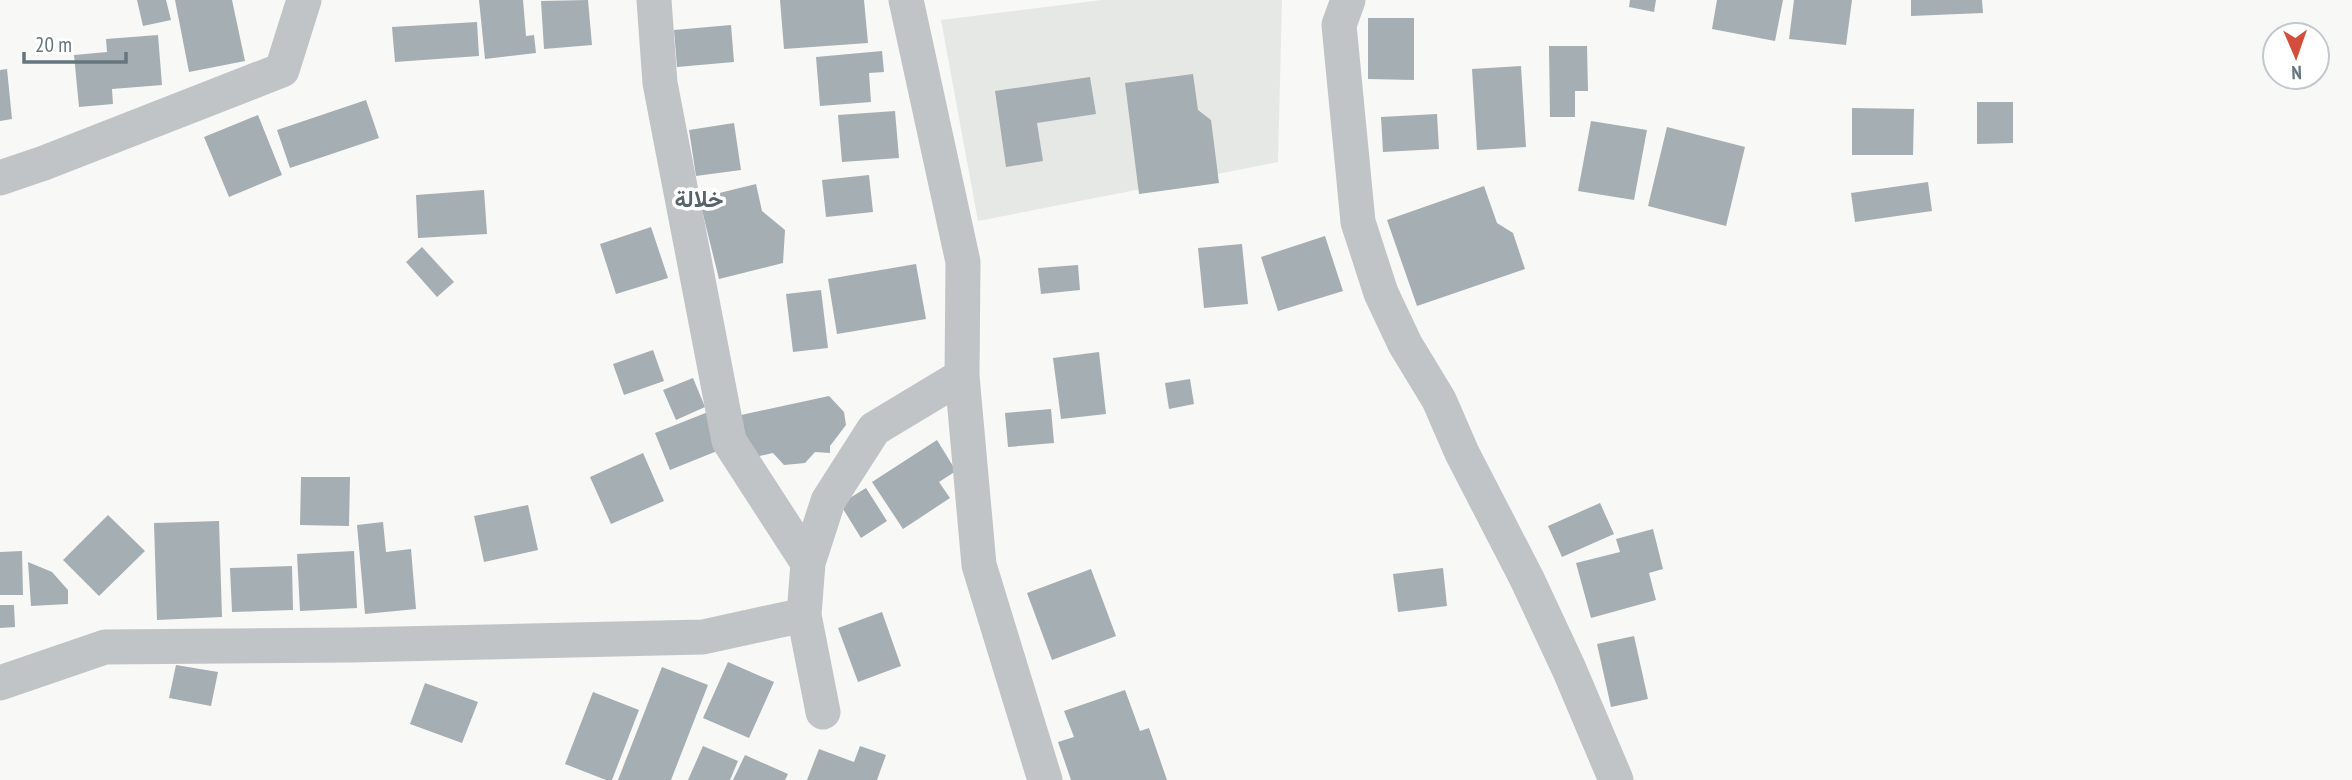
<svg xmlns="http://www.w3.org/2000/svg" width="2352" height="780" viewBox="0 0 2352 780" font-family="'PT Sans Narrow',Vazirmatn,sans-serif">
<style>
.built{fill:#e6e8e6}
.building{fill:#a5aeb2}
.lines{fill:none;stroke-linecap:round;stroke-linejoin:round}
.street{stroke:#c0c4c7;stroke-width:35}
.labels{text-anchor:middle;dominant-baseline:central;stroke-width:7;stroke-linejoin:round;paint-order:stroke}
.quarter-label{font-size:23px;font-weight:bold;fill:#57646a;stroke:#fff}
</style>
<rect width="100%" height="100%" fill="#f8f8f6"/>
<path class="built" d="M1102 0H1282L1278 162 978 221 941 20Z"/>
<path class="building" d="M137 0H166L171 20 143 26Z
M175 0H232L245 61 189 72Z
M479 0H523L526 36 534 35 536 53 485 59Z
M588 0 592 45 544 49 541 1Z
M780 0H864L868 43 784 49Z
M1630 0H1656L1654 12 1629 7Z
M1717 0H1783L1775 41 1712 29Z
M1794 0H1852L1846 45 1789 39Z
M1911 0H1982L1983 13 1911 16Z
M1368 18H1414V80L1368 79Z
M477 22 479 56 395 62 392 27Z
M731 25 734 62 677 67 674 30Z
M158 35 162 85 112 89 113 104 79 107 74 55 107 52 106 39Z
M1549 46H1587L1588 91H1575V117H1550Z
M882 51 884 72 869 73 871 102 820 106 816 57Z
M1521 66 1526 147 1477 150 1472 69Z
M7 69 12 119 0 121V70Z
M1193 74 1198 110 1211 120 1219 183 1139 194 1125 83Z
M1090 77 1096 114 1037 123 1043 161 1006 167 995 91Z
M366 100 379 138 290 168 277 130Z
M1977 102H2013V143L1977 144Z
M1852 108 1914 109 1913 155H1852Z
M895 111 899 158 842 162 838 115Z
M1437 114 1439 149 1383 152 1381 117Z
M258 115 282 175 229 197 204 137Z
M1591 121 1647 130 1634 200 1578 191Z
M734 123 741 170 696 176 689 130Z
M1667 127 1745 147 1726 226 1648 206Z
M869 175 873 212 826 217 822 180Z
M1928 182 1932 211 1855 222 1851 193Z
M756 184 762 211 785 230 783 263 719 279 699 198Z
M1484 186 1497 223 1513 233 1525 269 1417 306 1387 220Z
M484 190 487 234 418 238 416 195Z
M651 227 668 278 616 294 600 244Z
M1325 236 1343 291 1278 311 1261 257Z
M1242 244 1248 304 1204 308 1198 248Z
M422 247 454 282 437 297 406 262Z
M916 264 926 319 837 334 828 279Z
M1078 265 1080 290 1041 294 1038 268Z
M821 290 828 348 793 352 786 294Z
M653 350 664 381 624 395 613 364Z
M1099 352 1106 414 1061 419 1053 358Z
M693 378 705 407 676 420 663 390Z
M1190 379 1194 404 1169 409 1165 383Z
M829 396 844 412 846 425 830 446V453L815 452 805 463 784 465 773 453 750 458 741 415Z
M1051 409 1054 443 1008 447 1005 413Z
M708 412 722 449 670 470 655 433Z
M937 440 956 471 939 482 950 498 903 529 872 482Z
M643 453 664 501 611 524 590 477Z
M301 477H350L349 526 300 525Z
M866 488 887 521 861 538 840 504Z
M1600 503 1614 534 1562 557 1548 526Z
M528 505 538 550 484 562 474 516Z
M108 515 145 551 99 596 63 560Z
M219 521 222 617 157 620 154 523Z
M383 522 386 552 411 549 416 609 365 614 357 525Z
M1653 529 1663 569 1649 573 1656 600 1591 618 1576 563 1620 552 1616 539Z
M22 551 23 595H0V552Z
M354 551 357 608 300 611 297 554Z
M28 562 52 572 68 590V604L31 606Z
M292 566 293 610 232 612 230 568Z
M1443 568 1447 606 1398 612 1393 574Z
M1091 569 1116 636 1052 660 1027 593Z
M0 605H14L15 627 0 628Z
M882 612 901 666 858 682 838 628Z
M1634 636 1648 699 1611 707 1597 644Z
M728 662 774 682 749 738 703 718Z
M176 665 218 672 211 706 169 698Z
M662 667 708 685 671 780H618Z
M425 683 478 702 462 743 410 724Z
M1125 690 1140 731 1149 728 1167 780H1071L1058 742 1074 737 1064 711Z
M593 692 639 710 612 780H606L565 764Z
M703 746 738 761 730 780H688Z
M860 746 886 755 877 780H807L819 749 854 762Z
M745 755 788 774 785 780H733Z"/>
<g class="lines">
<path class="street" d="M654 0 660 83 729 441 808 563
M906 0 963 262 962 376 979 565 1045 780
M1348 0 1339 25 1358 222 1381 293 1405 344 1439 400 1462 453 1527 579 1569 669 1616 780
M0 178 44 163 282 70 304 0
M0 683 105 647 351 645 703 637 804 615
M823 712 804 615 808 563 828 501 874 429 962 376"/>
</g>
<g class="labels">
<g class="quarter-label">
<text x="699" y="198">خلالة</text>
</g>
</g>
<g transform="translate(2296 56) rotate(178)"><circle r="33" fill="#ffffff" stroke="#c2c8cb" stroke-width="2"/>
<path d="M0-5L12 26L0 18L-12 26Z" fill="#d34e3b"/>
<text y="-10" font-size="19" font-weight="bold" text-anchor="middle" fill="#66767e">N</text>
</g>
<path d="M24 52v10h102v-10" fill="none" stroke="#66767e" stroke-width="3.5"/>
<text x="35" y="52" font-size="21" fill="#66767e" stroke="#ffffff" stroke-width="5" paint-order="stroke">20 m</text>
</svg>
